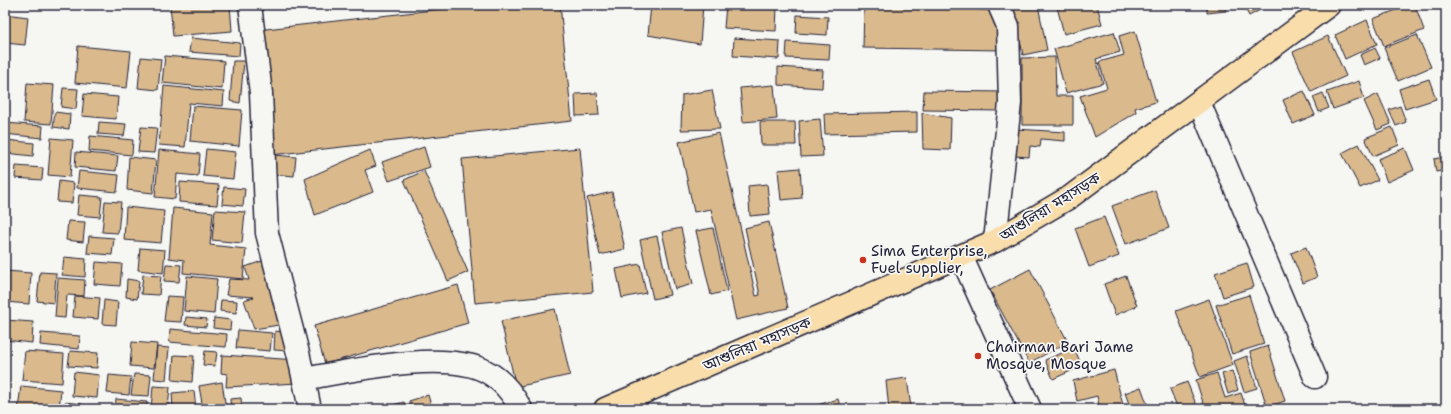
<svg xmlns="http://www.w3.org/2000/svg" width="1451" height="414" viewBox="0 0 1451 414" font-family="'Shantell Sans','Noto Sans Bengali',sans-serif">
<style>
.building{fill:#daba8d;stroke:#22223b}
.lines{fill:none;stroke-linecap:round;stroke-linejoin:round}
.minor-casing{stroke:#22223b;stroke-width:25}
.highway-casing{stroke:#22223b;stroke-width:25}
.minor{stroke:#f6f6f2;stroke-width:22}
.highway{stroke:#f9deab;stroke-width:22}
.poi-dot{fill:#c8321e;stroke:#f6f6f2;stroke-width:1.5}
.labels{text-anchor:middle;dominant-baseline:central;stroke-width:3.5;stroke-linejoin:round;paint-order:stroke}
.street-label{font-size:15px;fill:#22223b;stroke:#f6f6f2}
.poi-label{font-size:15px;fill:#22223b;stroke:#f6f6f2;text-anchor:start}
</style>
<rect width="100%" height="100%" fill="#f6f6f2"/>
<filter id="ink" filterUnits="userSpaceOnUse"><feTurbulence type="fractalNoise" baseFrequency=".025" numOctaves="2"/><feDisplacementMap in="SourceGraphic" scale="8" xChannelSelector="R" yChannelSelector="G"/><feConvolveMatrix kernelMatrix="1 2 1 2 8 2 1 2 1" color-interpolation-filters="sRGB"/></filter>
<g filter="url(#ink)">
<path class="building" d="M170 5H230L232 31 173 36Z
M477 5H560L572 121 271 155 257 30Z
M651 5H703L700 44 648 35Z
M726 5 777 7 776 31 724 28Z
M864 5H901L1000 11 1003 50 863 48Z
M1013 5H1038L1047 50 1023 55Z
M1065 5H1097L1102 24 1064 34 1057 7Z
M1207 5H1226V11L1207 13Z
M1243 5H1269L1249 16Z
M1409 5H1415L1424 30 1384 46 1373 19Z
M5 14 28 17 25 45 5 43Z
M797 15 828 17 827 35 796 33Z
M1367 20 1377 44 1345 59 1335 35Z
M1135 31 1156 102 1135 108 1136 112 1095 137 1080 96 1107 88 1099 62 1124 55 1119 36Z
M1114 32 1120 52 1096 59 1103 83 1066 93 1054 49Z
M1417 35 1431 67 1398 81 1384 48Z
M1328 36 1346 76 1311 92 1293 52Z
M191 38 240 43 239 56 189 52Z
M734 38 780 41 779 59 733 56Z
M787 42 830 45 829 60 786 58Z
M78 46 131 51 127 88 75 83Z
M1375 48 1380 58 1364 65 1360 55Z
M165 56 224 61 222 89 162 83Z
M141 57 161 59 158 90 138 88Z
M1055 57 1056 96H1073V125H1022V58Z
M233 61H244L240 103 230 101Z
M778 67 823 70 822 88 778 85Z
M1429 79 1436 99 1405 109 1399 89Z
M1359 81 1364 98 1333 109 1327 92Z
M27 83 54 85 51 124 24 122Z
M774 85 777 119 743 122 740 88Z
M164 86 224 92 223 106 189 103 185 147 159 145Z
M63 88 78 89 76 109 61 107Z
M712 90 720 129 681 130 682 95Z
M924 91 1006 92 1004 111 923 110Z
M1304 91 1315 115 1293 124 1283 100Z
M597 93 599 115 576 116 575 94Z
M1323 93 1329 108 1319 112 1313 97Z
M84 94 118 97 116 119 82 116Z
M1378 94 1391 124 1377 130 1364 101Z
M193 106 242 110 239 146 190 141Z
M1400 106 1406 122 1396 126 1389 110Z
M55 112 70 114 69 129 53 127Z
M917 112V132L825 134 824 114Z
M922 113 951 118 950 150 923 149Z
M820 119 823 156 801 157 799 121Z
M99 122 126 124 124 136 98 134Z
M760 122H795L796 145H761Z
M5 123 43 126 42 138 5 134Z
M141 127 157 128 154 153 138 152Z
M1392 127 1399 145 1373 156 1365 138Z
M1016 129 1065 132V141L1041 139 1040 147 1030 146 1029 157 1015 156Z
M719 133 756 296 760 295 745 228 769 222 788 308 736 320 711 209 694 212 679 142Z
M90 136 133 140 132 155 89 151Z
M51 138 73 140 70 177 48 175Z
M6 140 34 143 33 156 5 153Z
M1359 144 1378 180 1360 188 1342 153Z
M424 147 430 167 389 181 382 162Z
M580 148 593 292 475 303 462 159Z
M1405 148 1414 170 1387 182 1378 159Z
M206 149 236 152 233 179 203 176Z
M159 150 200 154 198 176 177 174 175 199 155 197Z
M370 150 376 166 365 170 373 192 315 215 305 179Z
M76 152 118 156 116 171 75 167Z
M275 155 296 157 294 176 273 174Z
M129 157 156 160 153 193 127 190Z
M1446 157V170L1436 172 1434 159Z
M16 166 43 168 42 180 15 178Z
M800 168 802 198 781 200 778 170Z
M79 171 119 175 117 192 77 188Z
M424 171 468 272 448 281 404 180Z
M59 181 74 183 72 203 57 202Z
M180 182 219 185 217 205 179 202Z
M767 184 770 214 750 216 748 186Z
M224 187 245 189 243 206 222 204Z
M1155 190 1169 228 1126 244 1112 206Z
M612 192 625 249 600 255 587 198Z
M79 195 102 197 100 217 77 215Z
M105 201 121 202 118 233 102 232Z
M126 207 164 211 161 243 124 240Z
M173 208 213 212 210 245 246 249 243 279 183 273 184 260 169 258Z
M215 210 245 212 242 243 212 240Z
M1104 217 1119 256 1089 267 1075 228Z
M68 221 85 222 83 242 66 240Z
M681 228 693 284 675 289 662 232Z
M713 228 727 291 711 295 696 231Z
M89 236 114 238 112 255 87 253Z
M657 236 670 295 653 299 640 240Z
M1306 247 1317 277 1303 283 1291 253Z
M140 248 165 250 163 273 138 270Z
M64 257 86 259 85 277 62 275Z
M265 260 285 324 254 329 244 300 254 297 226 295 229 279 249 280 245 267Z
M96 262 122 264 120 286 94 284Z
M1247 263 1254 287 1223 297 1215 273Z
M166 264 181 265 179 282 164 281Z
M640 264 646 293 622 298 616 269Z
M1030 269 1068 342 1029 363 990 290Z
M6 271 31 273 29 304 5 302Z
M40 272 56 273 54 303 37 301Z
M143 275 161 276 159 295 141 294Z
M187 276 217 279 214 314 184 311Z
M1126 276 1137 306 1115 315 1104 284Z
M58 278 85 280 84 296 67 295 65 318 55 317Z
M127 279 139 281 137 299 126 297Z
M458 285 468 323 325 364 314 326Z
M1249 295 1264 344 1232 354 1216 305Z
M75 296 100 298 98 319 73 317Z
M167 296 183 297 181 322 164 321Z
M1209 299 1233 365 1200 377 1176 311Z
M104 300 118 302 116 325 102 324Z
M221 300 237 301 236 313 220 311Z
M555 309 570 375 516 387 501 321Z
M186 317 207 319 206 327 185 325Z
M214 318 231 320 230 330 213 328Z
M5 320 33 322 32 343 5 340Z
M170 329 227 334 226 347 169 342Z
M238 330 272 333 270 351 236 348Z
M275 331 290 333 289 351 274 350Z
M41 333 80 336 79 349 40 345Z
M132 342 157 344 154 368 130 366Z
M1268 346 1285 401 1267 407 1250 352Z
M157 347 169 348 166 380 154 379Z
M1074 348 1082 366 1053 379 1045 360Z
M25 351 64 354 62 383 22 380Z
M70 351 98 353 97 368 68 366Z
M205 351 217 352 215 366 203 365Z
M174 355 194 356 192 382 172 380Z
M222 355 297 360 298 383 226 387 227 374 221 373Z
M1247 356 1257 388 1244 392 1234 361Z
M1114 370 1124 409H1100L1097 396 1077 401 1073 381Z
M1232 371 1238 390 1228 394 1222 374Z
M74 372 99 375 97 398 72 396Z
M1217 373 1225 398 1241 393 1246 409H1205L1196 380Z
M134 374 151 375 149 396 131 395Z
M109 375 131 377 129 395 107 393Z
M907 378 911 408 889 409 886 381Z
M222 382 226 409H203L199 386Z
M1187 382 1198 409H1178L1170 389Z
M21 386 61 390 59 409H18Z
M153 386 170 387 168 409H151Z
M1141 387 1149 409H1131L1125 393Z
M194 391 196 409H173L172 393Z
M428 395 432 409H411L409 401Z
M241 398 242 409H231L230 399Z
M116 399 147 402V409H115Z
M838 399 841 409H815L814 406Z
M65 402 82 404 81 409H65Z
M404 402 406 409H378Z"/>
<g class="lines">
<defs>
<path id="minor" d="M250 5 261 93 267 233 299 357 310 409
M1199 102 1315 377
M995 241 1010 103 1008 26 999 5
M961 256 1030 409
M304 379C349 371 447 349 487 372 502 380 513 394 521 409"/>
<path id="highway" d="M605 409 995 241 1070 197 1329 5"/>
</defs>
<use href="#minor" class="minor-casing"/>
<use href="#highway" class="highway-casing"/>
<use href="#minor" class="minor"/>
<use href="#highway" class="highway"/>
</g>
</g>
<g class="poi-dot">
<circle cx="863" cy="260" r="4"/>
<circle cx="978" cy="356" r="4"/>
</g>
<g class="labels">
<g class="street-label">
<text transform="translate(1050 207) rotate(-32)">আশুলিয়া মহাসড়ক</text>
<text transform="translate(757 344) rotate(-23)">আশুলিয়া মহাসড়ক</text>
</g>
<g class="poi-label">
<text x="871" y="251">Sima Enterprise,<tspan x="871" dy="17">Fuel supplier,</tspan></text>
<text x="986" y="347">Chairman Bari Jame<tspan x="986" dy="17">Mosque, Mosque</tspan></text>
</g>
</g>
<rect width="1451" height="414" fill="none" stroke="#f6f6f2" stroke-width="20"/>
<rect x="10" y="10" width="1431" height="394" fill="none" stroke="#22223b" stroke-width="1.5" filter="url(#ink)"/>
</svg>
